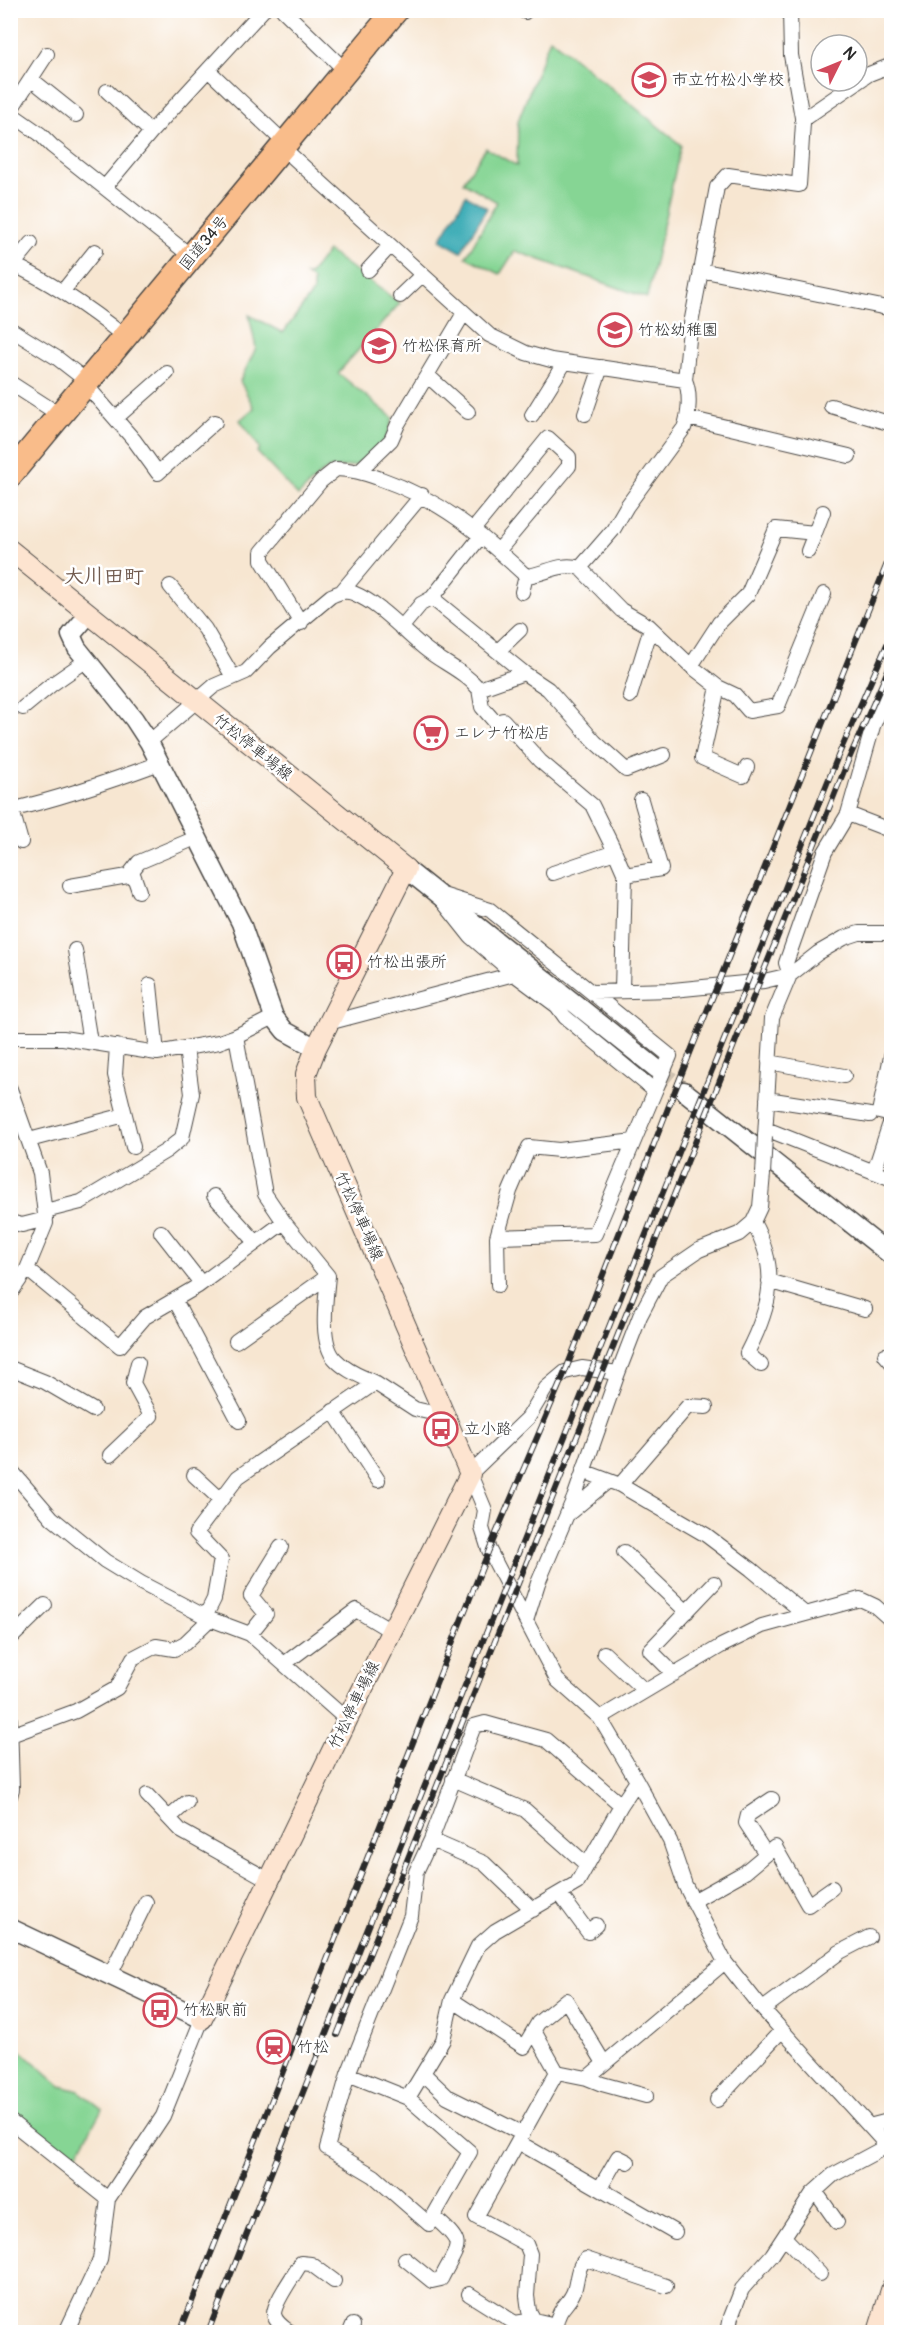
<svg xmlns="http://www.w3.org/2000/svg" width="902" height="2343" viewBox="0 0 902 2343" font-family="Pangolin,'Klee One',sans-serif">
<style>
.green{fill:#86d594;stroke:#588060;stroke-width:1.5}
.water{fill:#3aabb5;stroke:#326b70;stroke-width:1.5}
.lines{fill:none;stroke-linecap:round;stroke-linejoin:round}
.tertiary-tunnel{stroke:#cec1b0;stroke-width:18;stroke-dasharray:18 9;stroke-linecap:butt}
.minor-casing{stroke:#4a4744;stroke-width:16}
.tertiary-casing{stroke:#4a4744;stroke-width:21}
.secondary-casing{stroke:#4a4744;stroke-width:22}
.trunk-casing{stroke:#4a4744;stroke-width:27}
.minor{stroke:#fff;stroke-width:14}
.tertiary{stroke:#fff;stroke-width:18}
.secondary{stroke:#fde4d0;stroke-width:20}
.trunk{stroke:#f9bc8a;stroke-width:24}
.rail-casing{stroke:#2b2b2b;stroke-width:6}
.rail{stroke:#fff;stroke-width:4;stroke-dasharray:11;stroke-linecap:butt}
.minor-bridge-casing{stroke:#4a4744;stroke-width:16;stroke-linecap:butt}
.minor-bridge{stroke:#fff;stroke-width:14}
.labels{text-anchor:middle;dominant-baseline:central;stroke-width:5;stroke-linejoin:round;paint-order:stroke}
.poi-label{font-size:16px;fill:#2b2b2b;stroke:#fff;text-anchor:start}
.street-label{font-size:16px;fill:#2b2b2b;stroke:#fff}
.quarter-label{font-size:20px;font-weight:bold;fill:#715b4f;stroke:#fff}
</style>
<rect width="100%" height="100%" fill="#fff"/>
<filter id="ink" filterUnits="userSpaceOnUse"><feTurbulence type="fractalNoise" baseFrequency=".0167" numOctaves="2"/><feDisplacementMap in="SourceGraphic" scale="12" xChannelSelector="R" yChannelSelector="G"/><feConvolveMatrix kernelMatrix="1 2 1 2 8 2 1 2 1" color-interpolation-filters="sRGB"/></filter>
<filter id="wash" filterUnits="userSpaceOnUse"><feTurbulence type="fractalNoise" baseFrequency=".008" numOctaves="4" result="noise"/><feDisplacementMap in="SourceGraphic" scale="24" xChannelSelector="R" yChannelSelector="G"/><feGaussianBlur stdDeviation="1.35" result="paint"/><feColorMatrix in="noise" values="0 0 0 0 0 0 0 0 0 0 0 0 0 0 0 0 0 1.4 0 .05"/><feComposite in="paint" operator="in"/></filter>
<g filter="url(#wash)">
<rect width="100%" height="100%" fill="#f7e6d1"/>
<path class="green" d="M550 38 681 145 647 298 515 251 500 274 466 257 497 202 463 182 486 148 517 166 518 121Z
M328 251 400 303 338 373 393 418 386 440 355 466 330 468 320 474 298 496 257 452 260 448 240 420 254 408 240 381 256 348 249 315 283 333 313 292V280L306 275H309Z
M10 2041 61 2086 79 2091 102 2109 72 2163 11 2116Z"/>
<path class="water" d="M466 195 487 208 461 252 440 240Z"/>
</g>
<g filter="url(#ink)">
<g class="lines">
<path class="tertiary-tunnel" d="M657 1069 684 1091"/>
<defs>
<path id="minor" d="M283 10 346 71
M524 10 525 12
M790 10 791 55 803 123 799 185 728 175 717 187 690 329 685 380C691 394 689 415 684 428L627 506 613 530 580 568 621 610 649 626 691 666 718 687 735 695 749 711 778 706 824 594
M208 70 286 144
M31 79 76 115
M107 91 151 132 263 10
M10 111 47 54
M10 113 40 134 52 146 192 257
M802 120 869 74 892 65
M283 148 489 335 526 353 551 360 685 380
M105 187 151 132
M10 263C53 283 89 308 125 337
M13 265 31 243
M368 270 390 246
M700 270 892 309
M63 291 95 251
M400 296 422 275
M10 329 57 358 88 382
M427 375 468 412
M12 384 60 415
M86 385 134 440 158 473 215 422
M831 406 892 424
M585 414 601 367
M532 415 565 362
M116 418 167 373
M688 418 849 456
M359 471 391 440 398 424 464 313
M473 530 548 438 569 457V466L499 550
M481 536 432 598 524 673
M808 551 815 533
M170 586 205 629 233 677
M342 591 422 495
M522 592 526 576
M301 623 262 560V552L321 481 336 469C352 469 366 474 381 479 441 500 480 533 526 576 546 574 560 562 580 568
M401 628 421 604 432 598
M498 651 520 630
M691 666 719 623 748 594 776 529 815 533 823 512
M718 687 702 758 743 776 747 767
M479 689 482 707 495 722 503 720 540 761 592 805 615 852 625 875 622 990
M630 696 651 628
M23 708 51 685 87 660
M149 742 214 686 246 672 270 647 331 596C338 593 344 590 353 593 380 604 401 629 423 647 442 663 463 670 479 689L524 673 548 689 595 742 626 770 664 755
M10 810C62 798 111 781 160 763
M12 810 21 842
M848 814 892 831
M132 871 139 891
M553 873 615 852
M625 875 661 869 641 800
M70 886 128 876 139 862 198 837
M436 893 490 910 670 1056 655 1091 565 1017 557 1006 514 974 471 937Z
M75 950 90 1042
M150 985 157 1053
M592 992 673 990 764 981 790 975 818 953 844 938 859 933H892
M328 1023 514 974
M236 1036 265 1194 284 1222
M10 1038H63L157 1053 219 1042 236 1036 274 1017
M117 1046 115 1075 133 1147
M892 1052 879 1112 892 1115
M769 1062 844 1076
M10 1089 40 1173 46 1223 27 1269 10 1294
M767 1099 870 1115
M766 1129 892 1179
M765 1136 772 1018 790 975 786 963 825 852 848 814 873 726 892 683
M29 1140 125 1115
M634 1141 559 1150 529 1147 510 1191 497 1237 595 1234 655 1091
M874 1172 892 1117
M214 1196 255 1241
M45 1211 81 1202 166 1151 182 1138 192 1094 186 1048
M10 1222 22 1225 46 1219
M753 1222C780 1271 771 1306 747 1353L761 1365
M161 1232 201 1283
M497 1237 498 1285
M27 1269 120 1346 145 1317 198 1286 284 1222 328 1276C326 1298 319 1342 335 1359 346 1371 361 1376 375 1383
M769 1281 865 1309
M175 1300 239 1421
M236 1341 328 1276
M885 1355 892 1363
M10 1368 45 1382 93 1410
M618 1373 582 1368 565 1372 546 1388 528 1418 470 1474 485 1510 482 1528 489 1550 557 1680 600 1718 637 1781 670 1841 685 1885 725 1962 759 2005 892 2151
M333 1411 378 1480
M110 1455 151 1416 133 1383 138 1363
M10 1469 52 1518 105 1561 141 1583 210 1619 250 1634 347 1720
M583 1471 620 1485 688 1406 706 1407
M194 1475 220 1499
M620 1485 706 1535 751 1569 805 1614
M568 1514 608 1481
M624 1552 687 1612
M205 1617 214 1599 221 1559 196 1533 238 1477 375 1383 415 1409 445 1416
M526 1621 538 1583 574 1498 618 1373 640 1316 661 1276 699 1250 739 1234 753 1222 760 1207 763 1174
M250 1634 266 1614 251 1596 281 1547
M10 1639 45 1605
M604 1653 645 1691
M284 1664 356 1610 391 1631
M674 1674 650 1650 714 1583
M600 1718 721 1646 762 1626 860 1599 875 1606 892 1621
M10 1720 12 1789 10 1796
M11 1735 76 1711 117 1688 133 1658 156 1646 174 1649 185 1643 210 1619
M453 1779 525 1810 587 1865
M147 1795 181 1831 269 1880
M169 1818 187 1802
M431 1840 484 1863 533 1910
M766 1854 746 1823 748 1815 772 1799
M560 1894 588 1932 596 1925
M693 1901 745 1872 775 1847 808 1905 832 1888
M110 1975 146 1902
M452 2000 524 2047 538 2023 566 2000 604 2063
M763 2009 840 1952 869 1937
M534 2031 557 2072
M423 2073 447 2096 523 2134
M348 2074 408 2098 470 2152 429 2224 374 2176 327 2148 348 2074 411 1916 416 1872 431 1840 474 1726 485 1723 546 1740 621 1805
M587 2078 602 2084 646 2096
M408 2098 443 2040 452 2000 478 1946 495 1931 577 1883 621 1805 637 1781
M717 2100 782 2030
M10 2121 108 2199
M869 2126 892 2120
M518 2142 675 2232
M600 2188 618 2157 628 2162
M815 2191 837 2222
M784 2237 820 2274
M405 2259 432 2281 441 2279C459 2243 467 2246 434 2217
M469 2294 515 2323 534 2320
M556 2325C559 2306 569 2305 574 2291 578 2279 576 2268 586 2259L666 2286
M449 2331 450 2332
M66 2332 100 2260 108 2199 163 2116 202 2019
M290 2332C284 2328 275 2322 274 2314 274 2302 295 2274 301 2263L311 2264 334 2281
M350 2332 353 2325
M555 2332 556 2325 534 2320 529 2311 527 2296 530 2254 526 2244 476 2217 557 2072 587 2078 725 1962
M728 2332 731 2317 742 2289 772 2255 812 2194 833 2175 887 2146"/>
<path id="tertiary" d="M89 614 71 635 77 648 134 719 149 742 241 923 274 1017 285 1031 316 1048
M406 869 657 1069
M684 1091 892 1256
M10 1928 202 2019"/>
<path id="secondary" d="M10 550 406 869 316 1048 306 1074 307 1097 470 1474 347 1720 202 2019
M878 2332 892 2287"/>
<path id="trunk" d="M10 475 396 10"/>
</defs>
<use href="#minor" class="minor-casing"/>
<use href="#tertiary" class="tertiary-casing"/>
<use href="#secondary" class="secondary-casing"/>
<use href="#trunk" class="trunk-casing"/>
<use href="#minor" class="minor"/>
<use href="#tertiary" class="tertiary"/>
<use href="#secondary" class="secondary"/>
<use href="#trunk" class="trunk"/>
<defs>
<path id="rail" d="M337 2035 848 761 892 661
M180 2332 489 1550 565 1372 670 1103 892 551
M208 2332 395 1860 838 756 892 633"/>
</defs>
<use href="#rail" class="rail-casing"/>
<use href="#rail" class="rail"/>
<defs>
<path id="minor-bridge" d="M763 1174 765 1136"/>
</defs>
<use href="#minor-bridge" class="minor-bridge-casing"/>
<use href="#minor-bridge" class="minor-bridge"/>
</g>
</g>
<defs>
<symbol id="school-ring" viewBox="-11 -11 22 22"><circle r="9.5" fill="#fff" stroke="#d1495b" stroke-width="1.5"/><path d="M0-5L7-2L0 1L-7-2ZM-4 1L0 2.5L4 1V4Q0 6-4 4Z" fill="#d1495b"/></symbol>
<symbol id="supermarket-ring" viewBox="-11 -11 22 22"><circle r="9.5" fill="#fff" stroke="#d1495b" stroke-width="1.5"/><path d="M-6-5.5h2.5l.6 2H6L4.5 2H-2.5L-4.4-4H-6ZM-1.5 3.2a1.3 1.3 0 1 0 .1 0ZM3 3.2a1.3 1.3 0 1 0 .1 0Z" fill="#d1495b"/></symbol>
<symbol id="bus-ring" viewBox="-11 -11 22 22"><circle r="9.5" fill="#fff" stroke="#d1495b" stroke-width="1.5"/><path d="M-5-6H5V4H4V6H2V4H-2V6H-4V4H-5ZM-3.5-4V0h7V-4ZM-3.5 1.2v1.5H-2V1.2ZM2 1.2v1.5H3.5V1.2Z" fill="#d1495b"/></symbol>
<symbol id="station-ring" viewBox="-11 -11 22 22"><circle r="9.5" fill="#fff" stroke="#d1495b" stroke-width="1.5"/><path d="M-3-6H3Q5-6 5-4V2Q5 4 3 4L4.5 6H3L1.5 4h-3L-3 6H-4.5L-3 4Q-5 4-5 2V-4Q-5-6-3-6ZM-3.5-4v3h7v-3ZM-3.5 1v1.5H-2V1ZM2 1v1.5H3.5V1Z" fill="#d1495b"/></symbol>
</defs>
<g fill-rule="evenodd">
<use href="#school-ring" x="630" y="61" width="38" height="38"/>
<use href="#school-ring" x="596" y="311" width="38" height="38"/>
<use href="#school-ring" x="360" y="327" width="38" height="38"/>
<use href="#supermarket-ring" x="412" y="714" width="38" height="38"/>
<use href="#bus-ring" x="325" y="943" width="38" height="38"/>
<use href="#bus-ring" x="422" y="1410" width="38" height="38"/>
<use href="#bus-ring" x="141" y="1991" width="38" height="38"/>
<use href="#station-ring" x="255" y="2028" width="38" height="38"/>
</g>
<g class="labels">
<g class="poi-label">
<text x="672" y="80">市立竹松小学校</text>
<text x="638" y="330">竹松幼稚園</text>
<text x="402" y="346">竹松保育所</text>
<text x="454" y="733">エレナ竹松店</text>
<text x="367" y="962">竹松出張所</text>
<text x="464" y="1429">立小路</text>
<text x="183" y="2010">竹松駅前</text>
<text x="297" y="2047">竹松</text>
</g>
<g class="street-label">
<text transform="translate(204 243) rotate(-50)">国道34号</text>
<text transform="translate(253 747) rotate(39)">竹松停車場線</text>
<text transform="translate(359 1216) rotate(66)">竹松停車場線</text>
<text transform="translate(354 1705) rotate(-64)">竹松停車場線</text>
</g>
<g class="quarter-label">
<text x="104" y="576">大川田町</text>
</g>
</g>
<rect width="902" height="2343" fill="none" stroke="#fff" stroke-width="36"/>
<g transform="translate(839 63) rotate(47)"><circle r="28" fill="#ffffff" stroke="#aaaaaa" stroke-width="1.5"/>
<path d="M0-4.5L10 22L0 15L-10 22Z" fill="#d1495b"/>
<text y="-9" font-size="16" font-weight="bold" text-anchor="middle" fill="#2b2b2b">N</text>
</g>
</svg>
